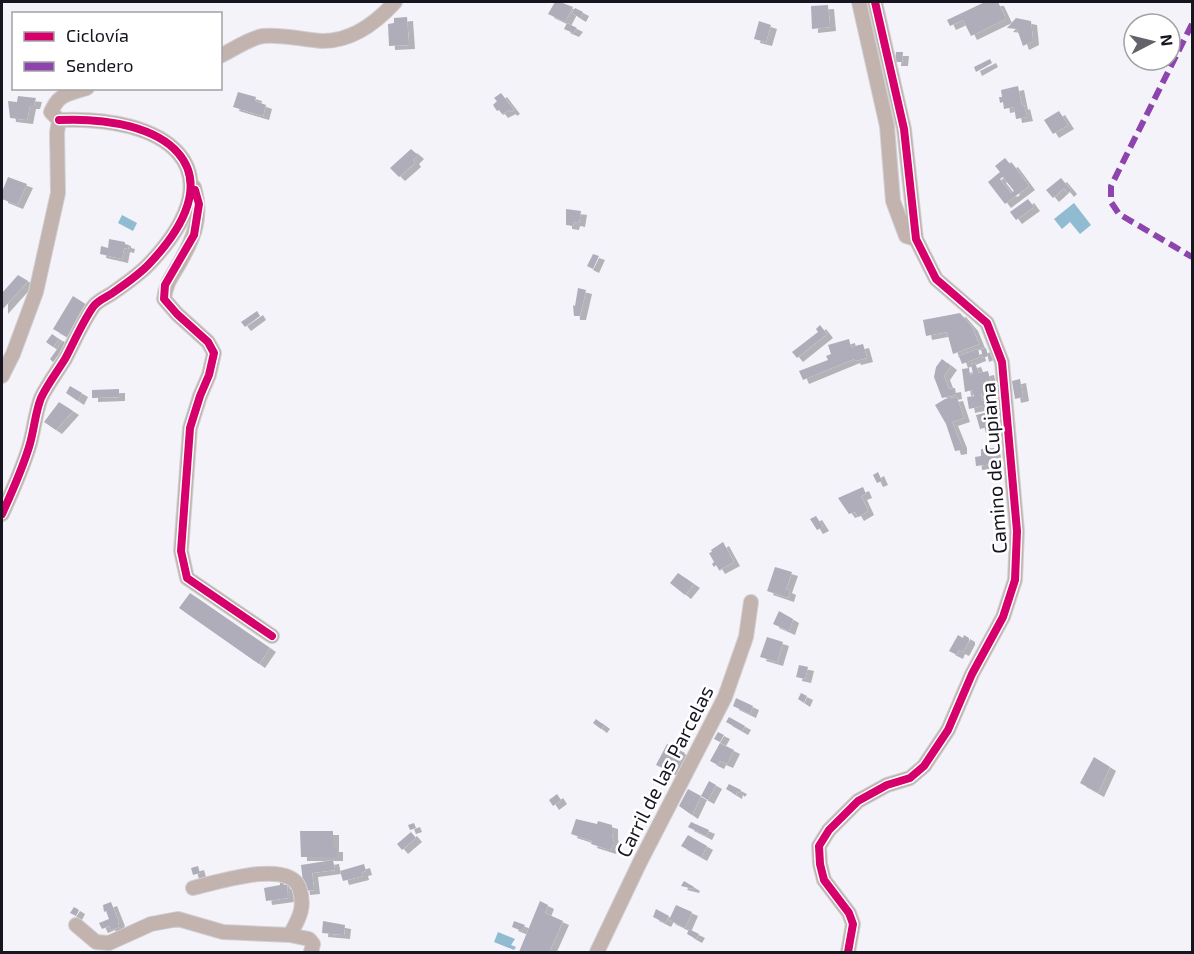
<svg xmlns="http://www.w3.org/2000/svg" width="1194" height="954" viewBox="0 0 1194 954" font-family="'Exo 2',sans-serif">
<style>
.water{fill:#90bbd1}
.building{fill:#aeadb9;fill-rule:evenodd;filter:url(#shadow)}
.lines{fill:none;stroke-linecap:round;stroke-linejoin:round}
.minor-casing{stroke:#d1d0d5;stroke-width:16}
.minor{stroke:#c2b3ae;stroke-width:14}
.quiet{stroke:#8e44ad;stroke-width:6;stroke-dasharray:12 6;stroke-linecap:butt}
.cycleway-casing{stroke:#fff;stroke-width:11}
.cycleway{stroke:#d6006c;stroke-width:8}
.labels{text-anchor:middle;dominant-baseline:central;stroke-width:5;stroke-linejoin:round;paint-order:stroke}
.street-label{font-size:20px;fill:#17151f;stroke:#fff}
</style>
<defs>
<filter id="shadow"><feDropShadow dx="6" dy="4" stdDeviation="0" flood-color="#0004"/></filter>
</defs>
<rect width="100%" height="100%" fill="#f3f3f9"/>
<path class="water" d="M1074 203 1091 225 1080 234 1070 222 1062 229 1054 219Z
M122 215 137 223 133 231 118 223Z
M498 932 515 939 511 945 516 947 514 950 494 942Z"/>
<path class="building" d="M555 2H560L573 7 565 22 548 14Z
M985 2H998L1006 19 971 36 963 20 950 26 947 20Z
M828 5 830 27 812 29 811 6Z
M575 8 583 12 580 18 572 13Z
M407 17 409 45 389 46 388 24 394 23V18Z
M1016 18 1031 21 1033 41 1023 46 1017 29 1007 28Z
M759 21 771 25 766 42 754 39Z
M567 23 577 28 573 33 564 29Z
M896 52H903L902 62H895Z
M990 59 992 63 976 72 974 67Z
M1018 86 1022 106 1024 105 1027 117 1016 119 1014 107 1004 109 1003 102 1000 103 999 97H1002L1001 90Z
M238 92 256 97 255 101 266 105 263 116 233 107Z
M501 93 514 110 511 112 510 110 502 114 499 110 497 111 493 105 497 101 494 98Z
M18 96 36 98 34 105H30L27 120 10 118 8 101 17 102Z
M1059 111 1068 125 1053 134 1044 120Z
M411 149 418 155 413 160 415 163 399 177 390 168Z
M1005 158 1010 164 1012 163 1029 186 1005 204 988 182 1000 172 995 166ZM1003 177 1014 191 1011 193 1000 179Z
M8 177 27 184 17 205 2 199V192Z
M1061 178 1071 190 1068 193 1064 188 1053 198 1046 190Z
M1028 199 1034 207 1016 220 1010 212Z
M566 209 581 211 579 223 574 222 573 226 566 225Z
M109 239 125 242V244L129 245 128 249 124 248 122 259 100 254 101 246 108 248Z
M593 254 599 256 593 269 587 266Z
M18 275 28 281 2 310V293Z
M578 288 586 290 580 316H574L573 305 575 306Z
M73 296 87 305 67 337 53 329Z
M257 311 260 316 245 327 241 322Z
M960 313 972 327 979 344 953 354 947 332 926 336 923 320Z
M820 325 827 334 797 358 792 352 818 332 816 329Z
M52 334 59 339 53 347 46 342Z
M849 339 851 347 863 344 867 358 855 361 854 359 803 380 799 371 828 360 826 356 831 354 828 345Z
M63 341 67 344 53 362 50 359Z
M986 348 988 356 983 358 981 349Z
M978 349 980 357 962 364 959 356Z
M942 359 951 366 944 376 949 389 955 388 956 395 942 398 934 377 936 367Z
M975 363 979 373 988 371 993 392 997 391 999 399 996 400V403L969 409 967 397 974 396 972 390 965 392 962 369 969 368 970 375 973 374 971 364ZM989 392 991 399 982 401 981 394Z
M1020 379 1023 397 1015 399 1012 381Z
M70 386 82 393 78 401 66 393Z
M119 389V397L92 398V390Z
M957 397 964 418 952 422 961 444V450L955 451 946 424 935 405 945 399Z
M59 402 73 411 56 430 44 422Z
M992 411 995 425 980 429 976 415Z
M994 448 996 460H993V464L976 466 975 457 981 456V449Z
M878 472 882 481 877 483 873 475Z
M863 487 866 494 861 496 868 511 858 517 855 512 849 514 838 498Z
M816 516 823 527 817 530 810 519Z
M723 542 734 562 719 570 716 565 714 567 712 564 714 562 709 553 712 552 711 550Z
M775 567 792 572 786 589 790 591 788 598 767 591Z
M678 573 694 584 685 595 670 583Z
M190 593 270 648 259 664 179 608Z
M779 611 793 619 789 631 773 624Z
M958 635 963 638 964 635 969 638V641L963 652 959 650 957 655 949 651Z
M767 637 783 642 777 662 760 657Z
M799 665 808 667 805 679 796 677Z
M801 693 807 696 804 703 798 699Z
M736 698 753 706 750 714 733 706Z
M729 717 745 726 742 731 726 722Z
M596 719 604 725 601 729 593 723Z
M718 732 724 735 720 742 714 739Z
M720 743 734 750 727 764 720 761 718 765 710 761Z
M667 744 685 753 674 773 656 765Z
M1094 757 1110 767 1098 793 1080 783Z
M709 781 716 785 708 800 701 796Z
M729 784 741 790 739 793 737 791 736 795 726 789Z
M688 789 701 796 692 815 679 806Z
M557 794 561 800 553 806 549 800Z
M576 819 597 824 598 821 612 825V835L614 844 610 850 591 844 592 841 571 834Z
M691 822 709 830 706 836 688 827Z
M414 823 416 828 410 830 408 825Z
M300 831H333V848H337V857H301Z
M411 832 416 838 402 850 397 844Z
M688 835 707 846 701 857 681 846Z
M333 860 335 870 312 873 314 890 304 891 301 865Z
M364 864 366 871 362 872 363 876 343 881 340 871Z
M198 866 200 873 193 875 191 868Z
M280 879H283L284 885 287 884 288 898 266 901 264 888 280 885Z
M684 881 694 887 693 889 681 886Z
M540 901 548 905 545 913 563 921 554 941 549 952H519Z
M111 902 119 922 118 923 119 927 111 930 109 926 102 929 99 923 109 919 106 911 104 912 103 905Z
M676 905 692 912 685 928 669 920Z
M74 907 79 910 76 916 70 913Z
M656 909 669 916 665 923 653 917Z
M323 921 345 925 344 935 322 933Z
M514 921 525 925 522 931 512 927Z
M689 929 699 934 696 939 687 934Z"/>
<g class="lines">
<defs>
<path id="minor" d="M859 2 887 126 893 201 906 236 916 239
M220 56C233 50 249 38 263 36 284 34 303 40 323 41 352 41 376 23 395 2
M59 120 51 112C59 93 69 94 87 88
M194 187C203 217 194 238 179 264 171 278 166 283 164 299L177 314 208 342 214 353 209 375 200 396 190 428 181 551 187 578 272 636
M2 376 13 354 36 292 58 193 57 133 59 120
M2 514C12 492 22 470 29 447 34 431 35 413 41 398 47 385 57 372 65 359 74 342 82 323 93 307 97 301 105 298 111 294 124 285 139 275 150 263 242 165 163 115 59 120
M193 888C215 883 287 859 299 887 306 907 299 918 290 935
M76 925 96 942 109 943 151 924 178 919 223 932 290 935 309 939 313 944 311 952
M597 952 640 862 725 697 746 637 751 602
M848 952 853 924 849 913 824 880 820 864 819 846 829 830 858 801 887 785 910 778 924 766 948 730 972 674 1003 617 1015 580 1017 531 1002 362 987 323 936 279 916 239 904 129 875 2"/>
</defs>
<use href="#minor" class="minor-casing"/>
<use href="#minor" class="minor"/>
<path class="quiet" d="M1192 24 1111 186V202L1119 214 1192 257"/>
<defs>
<path id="cycleway" d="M195 190 199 204 194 235 165 285 164 299 177 314 208 342 214 353 209 375 200 396 190 428 181 551 187 578 272 636
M2 514C12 492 22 470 29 447 34 431 35 413 41 398 47 385 57 372 65 359 74 342 82 323 93 307 97 301 105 298 111 294 124 285 139 275 150 263 242 165 163 115 59 120
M848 952 853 924 849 913 824 880 820 864 819 846 829 830 858 801 887 785 910 778 924 766 948 730 972 674 1003 617 1015 580 1017 531 1002 362 987 323 936 279 916 239 904 129 875 2"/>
</defs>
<use href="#cycleway" class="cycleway-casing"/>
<use href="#cycleway" class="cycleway"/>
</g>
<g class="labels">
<g class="street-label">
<text transform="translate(993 468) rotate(-94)">Camino de Cupiana</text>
<text transform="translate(664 771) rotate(-63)">Carril de las Parcelas</text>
</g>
</g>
<rect width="1194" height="954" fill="none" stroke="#17151f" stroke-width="6"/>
<rect x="12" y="12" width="210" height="78" fill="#ffffff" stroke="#a2a1a5" stroke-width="1.5"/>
<rect x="24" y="32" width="30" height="9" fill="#d6006c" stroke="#a2a1a5" stroke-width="1.5"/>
<text x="66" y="42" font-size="18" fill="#17151f">Ciclovía</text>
<rect x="24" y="62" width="30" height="9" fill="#8e44ad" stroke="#a2a1a5" stroke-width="1.5"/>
<text x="66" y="72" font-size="18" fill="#17151f">Sendero</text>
<g transform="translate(1152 42) rotate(83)"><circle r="28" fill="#ffffff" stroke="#a2a1a5" stroke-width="1.5"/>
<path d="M0-4.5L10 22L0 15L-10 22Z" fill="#64636b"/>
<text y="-9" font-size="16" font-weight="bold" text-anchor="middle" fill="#17151f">N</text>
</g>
</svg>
